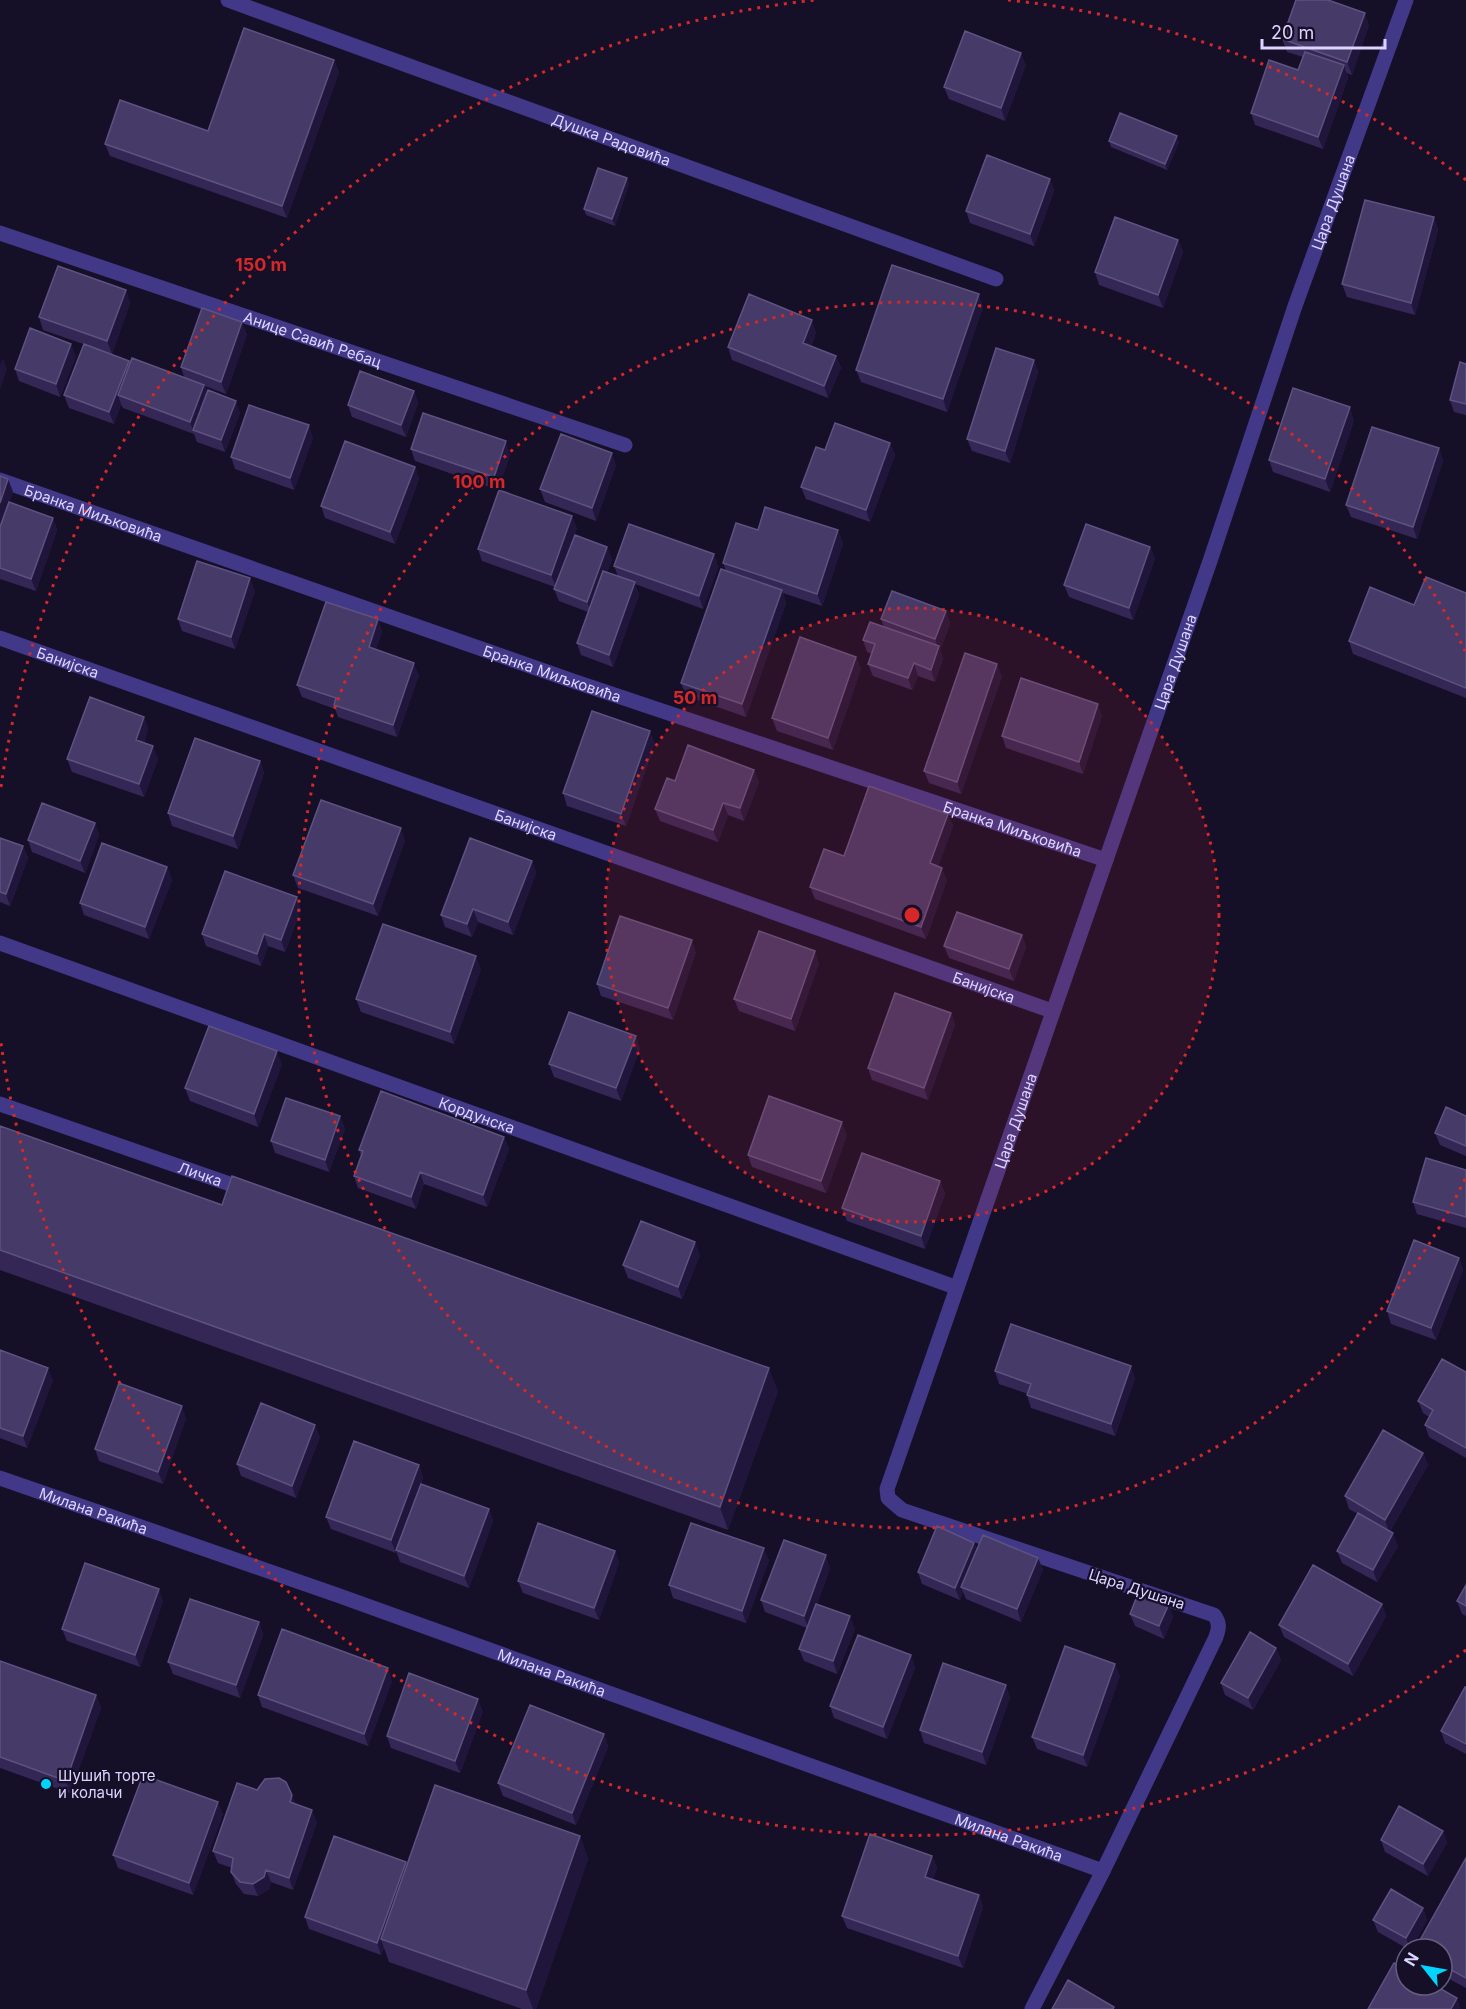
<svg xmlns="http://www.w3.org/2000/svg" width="1466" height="2009" viewBox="0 0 1466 2009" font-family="Inter,sans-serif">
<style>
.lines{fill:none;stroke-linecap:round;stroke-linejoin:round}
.service{stroke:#413888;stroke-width:15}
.minor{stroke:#413888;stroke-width:15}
.wall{fill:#342756}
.shaded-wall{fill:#20163c}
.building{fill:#463a68;stroke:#5e5280;stroke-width:1.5}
.ring{fill:none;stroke:#d62828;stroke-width:3;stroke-dasharray:3 6}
.poi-dot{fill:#01d4ff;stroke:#150f28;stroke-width:2}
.labels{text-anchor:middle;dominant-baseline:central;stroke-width:4.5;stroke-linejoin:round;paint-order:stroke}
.street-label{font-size:15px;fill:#ddd5ff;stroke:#150f28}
.poi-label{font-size:15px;fill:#ddd5ff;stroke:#150f28;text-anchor:start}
.centre{fill:#d62828;stroke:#150f28;stroke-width:3}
.ring-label{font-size:18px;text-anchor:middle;font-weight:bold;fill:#d62828;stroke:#150f28;stroke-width:4.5;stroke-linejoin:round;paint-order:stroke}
</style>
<rect width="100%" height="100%" fill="#150f28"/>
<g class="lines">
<g class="service">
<path id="s1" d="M228 0 996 279"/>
<path id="s2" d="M0 1104 247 1190"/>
</g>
<g class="minor">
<path id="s3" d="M0 233 625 445"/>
<path id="s4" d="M0 480 573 681 1106 860"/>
<path id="s5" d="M0 638 1052 1011"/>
<path id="s6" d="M0 943 955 1287"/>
<path id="s7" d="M0 1478 337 1595 1103 1871"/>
<path id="s8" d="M1032 2009 1103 1871 1216 1637C1219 1628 1220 1623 1214 1615L902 1510 888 1498 887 1489 1210 561 1295 306 1406 0"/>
</g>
</g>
<path class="wall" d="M1369 25 1352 75 1346 73 1348 78 1323 149 1255 125 1251 113 1298 70 1303 57 1287 52 1282 39Z
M334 60 339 72 287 218 110 156 105 144 208 131Z
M1026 65 1005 121 949 99 944 87Z
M1109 141 1179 142 1167 170 1111 147Z
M627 178 629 184 615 226 586 215 584 209Z
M1050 179 1054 191 1034 246 970 223 966 211Z
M1434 217 1438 230 1415 315 1347 297 1342 284Z
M1178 240 1183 252 1163 308 1099 285 1095 272Z
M126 290 130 303 112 354 43 330 39 317Z
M983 307 947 412 861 382 856 370Z
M816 332 811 346 836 356 841 368 828 398 732 360 728 347Z
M247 334 226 394 205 386 207 393 240 413 225 452 197 442 194 434 123 408 121 404 114 424 69 408 64 395 129 361 130 364 184 377 181 367Z
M76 356 60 397 19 381 15 369Z
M1034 360 1038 372 1010 463 972 451 967 439Z
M1466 364V415L1454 412 1450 400Z
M414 391 418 403 406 437 352 417 348 405Z
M1354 420 1330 492 1273 472 1269 460Z
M313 438 294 490 235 469 231 457Z
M890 443 895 455 870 522 806 499 801 487 825 450Z
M1439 448 1443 461 1417 539 1351 517 1346 505Z
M411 449 510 454 498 490 415 461Z
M616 465 596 521 545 502 540 489Z
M415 467 419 479 395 544 325 518 321 506Z
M0 476 8 479 13 492 9 502 53 518 57 530 36 591 0 579Z
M577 528 562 570 607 547 612 560 607 572 618 576 614 566 714 554 718 567 703 609 635 584 639 595 613 667 581 655 577 643 588 612 559 601 554 589 555 587 482 561 478 549Z
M758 530 843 543 822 606 783 593 786 603 746 717 686 696 681 683 726 571 723 563Z
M1150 547 1155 559 1133 620 1069 597 1064 585Z
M255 591 235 649 182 631 178 619Z
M1466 593V698L1353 654 1349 641 1414 605Z
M946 611 950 624 940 650 943 659 935 682 918 676 912 690 873 676 868 664 872 654 867 652 863 640 884 627 881 619Z
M378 619 382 632 376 649 419 675 397 737 338 717 335 709 302 697 297 685Z
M856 657 861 669 833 750 777 731 772 718Z
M1002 676 961 794 929 783 924 771Z
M1102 716 1083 774 1006 748 1002 736Z
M144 717 148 729 144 743 158 759 144 797 72 772 67 759Z
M655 743 626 826 567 806 563 793Z
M260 761 264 773 238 849 172 826 168 813Z
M754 770 759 782 744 821 728 815 718 842 660 821 655 809 675 781Z
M948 814 953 826 938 866 947 880 926 939 815 899 810 887 844 856Z
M95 823 99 835 85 873 32 852 28 840Z
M0 838 23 846 28 858 10 906 0 902Z
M405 840 378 916 298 888 293 875Z
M532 861 536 873 513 935 478 922 472 937 445 927 441 915Z
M167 867 172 880 149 939 84 915 80 903Z
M301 909 285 952 268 946 261 966 206 946 202 934Z
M1022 935 1026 947 1014 981 949 958 944 946Z
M696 952 673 1020 601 996 597 984Z
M819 963 795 1031 739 1011 734 999Z
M481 969 454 1044 361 1012 356 999Z
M951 1013 955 1025 928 1100 872 1080 868 1068Z
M640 1048 621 1101 554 1077 549 1064Z
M282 1064 258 1127 190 1101 185 1088Z
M340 1116 345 1129 329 1172 275 1153 271 1141Z
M1466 1116V1156L1440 1145 1435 1133Z
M0 1126 222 1205 778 1391 728 1530 0 1270Z
M847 1135 826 1193 752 1167 748 1155Z
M504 1137 509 1149 487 1207 424 1184 416 1209 358 1188 354 1176 361 1156 359 1150Z
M1466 1170V1228L1417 1214 1413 1202Z
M940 1181 945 1194 925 1249 847 1221 842 1208Z
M700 1255 682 1299 628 1278 623 1265Z
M1459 1258 1463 1270 1436 1340 1391 1324 1387 1311Z
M0 1350 53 1380 27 1448 0 1438Z
M995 1371 1135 1378 1115 1436 1031 1408 1027 1395 1028 1394 999 1384Z
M1466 1372V1458L1429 1437 1425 1425 1429 1417 1423 1413 1418 1401Z
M186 1418 163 1484 99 1461 95 1449Z
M320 1437 296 1498 241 1476 237 1464Z
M1423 1453 1428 1465 1390 1531 1398 1546 1377 1582 1342 1563 1337 1551 1358 1514 1349 1509 1345 1496Z
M419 1465 423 1478 421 1484 489 1509 493 1521 469 1588 400 1562 396 1551V1553L331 1529 326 1517Z
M974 1543 977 1549 1038 1558 1043 1570 1021 1622 966 1599 963 1592 960 1600 922 1584 918 1572Z
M615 1551 619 1563 599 1620 523 1593 518 1581Z
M769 1560 746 1623 673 1598 669 1585Z
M830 1568 817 1604 855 1629 837 1674 804 1661 799 1649 807 1628 765 1612 761 1600Z
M1466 1585V1616L1462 1614 1457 1601Z
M163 1601 140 1667 67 1641 62 1629Z
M1382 1604 1386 1616 1353 1676 1284 1637 1279 1625Z
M1130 1614 1173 1616 1164 1639 1135 1626Z
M259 1622 263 1635 240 1698 173 1674 168 1662Z
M1276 1648 1281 1660 1253 1710 1225 1695 1221 1683Z
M911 1655 915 1668 887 1739 834 1718 830 1706Z
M0 1661 96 1695 101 1708 70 1793 0 1768Z
M1120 1676 1087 1767 1037 1749 1032 1737Z
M392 1681 368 1746 262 1707 258 1695Z
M1466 1687V1754L1445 1743 1441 1731Z
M1010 1697 986 1765 924 1743 920 1730Z
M483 1711 460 1773 391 1748 387 1736Z
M604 1734 608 1747 576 1825 503 1796 498 1783Z
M296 1804 317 1822 293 1890 271 1882 269 1889 258 1896 244 1894 236 1884 231 1872 232 1868 218 1863 213 1851Z
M223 1814 193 1895 118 1868 113 1855Z
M1443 1831 1447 1843 1428 1876 1385 1852 1381 1840Z
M580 1836 588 1859 536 2009H522L389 1962 384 1948 381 1955 309 1929 305 1917 406 1862 407 1865Z
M932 1856 937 1868 933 1879 979 1895 983 1907 963 1968 847 1928 842 1916Z
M1466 1858V1988L1442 1975V1949Z
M1423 1908 1427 1920 1411 1949H1408L1378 1932 1373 1920Z"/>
<path class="shaded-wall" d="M1365 13 1369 25 1352 75 1347 62Z
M1021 53 1026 65 1005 121 1001 108Z
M334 60 339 72 287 218 282 206Z
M1344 65 1348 78 1323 149 1318 137Z
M1177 136 1179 142 1167 170 1165 164Z
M627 178 629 184 615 226 612 219Z
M1050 179 1054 191 1034 246 1030 234Z
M1434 217 1438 230 1415 315 1411 303Z
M1178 240 1183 252 1163 308 1158 295Z
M126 290 130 303 112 354 107 341Z
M979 294 983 307 947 412 943 399Z
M812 320 816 332 807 355 803 343Z
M242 322 247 334 226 394 221 382Z
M71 344 76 356 60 397 56 384Z
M836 356 841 368 828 398 824 386Z
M3 358 7 370 0 389V365Z
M1034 360 1038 372 1010 463 1005 451Z
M129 361 133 373 118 395 121 404 114 424 109 412Z
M204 385 209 397 193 430 194 434 190 422Z
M414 391 418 403 406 437 401 425Z
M236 401 240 413 225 452 221 440Z
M1350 407 1354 420 1330 492 1325 479Z
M309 425 313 438 294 490 290 478Z
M506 441 510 454 498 490 494 477Z
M890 443 895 455 870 522 866 510Z
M1439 448 1443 461 1417 539 1413 527Z
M612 453 616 465 596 521 592 508Z
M415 467 419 479 395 544 390 532Z
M8 479 13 492 0 528V503Z
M572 516 577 528 556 587 551 575Z
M53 518 57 530 36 591 31 579Z
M838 530 843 543 822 606 817 594Z
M607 547 612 560 592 614 587 602Z
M1150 547 1155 559 1133 620 1129 608Z
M714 554 718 567 703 609 699 596Z
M250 578 255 591 235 649 231 637Z
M635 582 639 595 613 667 609 655Z
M782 590 786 603 746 717 742 704Z
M946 611 950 624 940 650 943 659 935 682 931 670 938 648 935 639Z
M378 619 382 632 373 659 369 647Z
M856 657 861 669 833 750 828 738Z
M414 663 419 675 397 737 393 725Z
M914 663 918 676 912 690 908 678Z
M997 664 1002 676 961 794 957 782Z
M1098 704 1102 716 1083 774 1079 762Z
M144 717 148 729 141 752 136 740Z
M650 731 655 743 626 826 621 814Z
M153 746 158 759 144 797 139 784Z
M260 761 264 773 238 849 233 836Z
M754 770 759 782 744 821 740 808Z
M723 803 728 815 718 842 713 830Z
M948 814 953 826 935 876 930 863Z
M95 823 99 835 85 873 80 861Z
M401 828 405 840 378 916 373 904Z
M23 846 28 858 10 906 6 894Z
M532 861 536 873 513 935 508 922Z
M167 867 172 880 149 939 145 927Z
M942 868 947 880 926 939 921 927Z
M297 897 301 909 285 952 281 940Z
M473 909 478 922 472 937 467 924Z
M264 934 268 946 261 966 257 954Z
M1022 935 1026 947 1014 981 1009 969Z
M692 940 696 952 673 1020 668 1008Z
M815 951 819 963 795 1031 791 1019Z
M476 956 481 969 454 1044 450 1032Z
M951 1013 955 1025 928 1100 924 1088Z
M636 1036 640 1048 621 1101 616 1088Z
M277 1051 282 1064 258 1127 254 1114Z
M340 1116 345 1129 329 1172 325 1160Z
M842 1122 847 1135 826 1193 821 1181Z
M504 1137 509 1149 487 1207 483 1195Z
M420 1172 424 1184 416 1209 411 1197Z
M940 1181 945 1194 925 1249 921 1236Z
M695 1242 700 1255 682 1299 678 1287Z
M1459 1258 1463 1270 1436 1340 1431 1328Z
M1131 1366 1135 1378 1115 1436 1111 1424Z
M48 1368 53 1380 27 1448 23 1436Z
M769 1368 778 1391 728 1530 720 1507Z
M182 1406 186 1418 163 1484 158 1472Z
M315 1425 320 1437 296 1498 292 1486Z
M1423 1453 1428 1465 1389 1532 1385 1520Z
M419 1465 423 1478 396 1553 391 1540Z
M489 1509 493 1521 469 1588 464 1576Z
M1393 1533 1398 1546 1377 1582 1373 1570Z
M974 1543 979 1555 961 1587 963 1592 960 1600 955 1588Z
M764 1548 769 1560 746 1623 742 1611Z
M615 1551 619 1563 599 1620 594 1608Z
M826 1555 830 1568 808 1628 804 1616Z
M1038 1558 1043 1570 1021 1622 1017 1609Z
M159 1589 163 1601 140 1667 135 1655Z
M1169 1604 1173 1616 1164 1639 1159 1626Z
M1382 1604 1386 1616 1353 1676 1348 1664Z
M850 1616 855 1629 837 1674 833 1661Z
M259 1622 263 1635 240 1698 236 1685Z
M1276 1648 1281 1660 1253 1710 1248 1698Z
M911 1655 915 1668 887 1739 883 1727Z
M1115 1664 1120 1676 1087 1767 1083 1755Z
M388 1668 392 1681 368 1746 364 1734Z
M1006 1685 1010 1697 986 1765 982 1752Z
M96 1695 101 1708 70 1793 66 1781Z
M478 1699 483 1711 460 1773 455 1761Z
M604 1734 608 1747 576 1825 572 1813Z
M292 1795 297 1807 290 1802Z
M218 1802 223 1814 193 1895 189 1883Z
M312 1810 317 1822 293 1890 289 1878Z
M1443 1831 1447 1843 1428 1876 1423 1864Z
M580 1836 588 1859 536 2009H533L526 1990Z
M932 1856 937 1868 930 1889 925 1877Z
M406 1862 410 1874 381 1939 384 1948 381 1955 377 1943Z
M266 1870 271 1882 269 1889 258 1896 253 1884Z
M979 1895 983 1907 963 1968 958 1956Z
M1423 1908 1427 1920 1411 1949H1410L1406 1938Z
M1457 1998 1461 2009H1451Z"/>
<path class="building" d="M1296 0H1328L1365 13 1347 62 1282 39Z
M244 28 334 60 282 206 105 144 120 100 208 131Z
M965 31 1021 53 1001 108 944 87Z
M1305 52 1344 65 1318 137 1251 113 1269 60 1298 70Z
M1120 113 1177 136 1165 164 1109 141Z
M987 155 1050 179 1030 234 966 211Z
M598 168 627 178 612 219 584 209Z
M1365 200 1434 217 1411 303 1342 284Z
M1115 217 1178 240 1158 295 1095 272Z
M892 265 979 294 943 399 856 370Z
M58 266 126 290 107 341 39 317Z
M749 294 812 320 803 343 836 356 824 386 728 347Z
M202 308 242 322 221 382 181 367Z
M30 328 71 344 56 384 15 369Z
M84 344 129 361 109 412 64 395Z
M996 348 1034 360 1005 451 967 439Z
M132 358 204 385 190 422 118 395Z
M1460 362 1466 364V404L1450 400Z
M360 371 414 391 401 425 348 405Z
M1293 388 1350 407 1325 479 1269 460Z
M208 390 236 401 221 440 193 430Z
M249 405 309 425 290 478 231 457Z
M423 413 506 441 494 477 411 449Z
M835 423 890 443 866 510 801 487 816 447 825 450Z
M1372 427 1439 448 1413 527 1346 505Z
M561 434 612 453 592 508 540 489Z
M345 441 415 467 390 532 321 506Z
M0 476 8 479 0 503Z
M499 490 572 516 551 575 478 549Z
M9 502 53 518 31 579 0 568V527Z
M765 507 838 530 817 594 723 563 736 523 758 530Z
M629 524 714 554 699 596 614 566Z
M1086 524 1150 547 1129 608 1064 585Z
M575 535 607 547 587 602 554 589Z
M197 561 250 578 231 637 178 619Z
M721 569 782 590 742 704 681 683Z
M603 571 635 582 609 655 577 643Z
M1426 577 1466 593V688L1349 641 1370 587 1414 605Z
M892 591 946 611 935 639 881 619Z
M326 602 378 619 369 647 414 663 393 725 334 705 336 698 297 685Z
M870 622 939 646 931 670 914 663 908 678 868 664 875 644 863 640Z
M800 637 856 657 828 738 772 718Z
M965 653 997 664 957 782 924 771Z
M1021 678 1098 704 1079 762 1002 736Z
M90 697 144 717 136 740 153 746 139 784 67 759Z
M592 711 650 731 621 814 563 793Z
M195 738 260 761 233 836 168 813Z
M688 745 754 770 740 808 723 803 713 830 655 809 667 778 675 781Z
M869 786 948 814 930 863 942 868 921 927 810 887 824 849 844 856Z
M321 800 401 828 373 904 293 875Z
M42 803 95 823 80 861 28 840Z
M0 838 23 846 6 894 0 892Z
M470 838 532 861 508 922 473 909 467 924 441 915Z
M102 843 167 867 145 927 80 903Z
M225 871 297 897 281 940 264 934 257 954 202 934Z
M957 912 1022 935 1009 969 944 946Z
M620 916 692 940 668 1008 597 984Z
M383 924 476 956 450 1032 356 999Z
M759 931 815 951 791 1019 734 999Z
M895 993 951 1013 924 1088 868 1068Z
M569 1012 636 1036 616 1088 549 1064Z
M209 1026 277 1051 254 1114 185 1088Z
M381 1091 504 1137 483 1195 420 1172 411 1197 354 1176 363 1151 359 1150Z
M769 1096 842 1122 821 1181 748 1155Z
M286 1098 340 1116 325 1160 271 1141Z
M1446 1107 1466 1116V1146L1435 1133Z
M0 1126 222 1205 232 1176 769 1368 720 1507 0 1250Z
M862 1153 940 1181 921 1236 842 1208Z
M1426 1158 1466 1170V1217L1413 1202Z
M641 1221 695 1242 678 1287 623 1265Z
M1414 1240 1459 1258 1431 1328 1387 1311Z
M1011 1324 1131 1366 1111 1424 1027 1395 1031 1384 995 1371Z
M0 1350 48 1368 23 1436 0 1428Z
M1442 1359 1466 1372V1448L1425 1425 1433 1410 1418 1401Z
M119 1383 182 1406 158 1472 95 1449Z
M261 1403 315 1425 292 1486 237 1464Z
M1383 1430 1423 1453 1385 1520 1345 1496Z
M354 1441 419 1465 391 1540 326 1517Z
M421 1484 489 1509 464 1576 396 1550Z
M1358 1513 1393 1533 1373 1570 1337 1551Z
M538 1523 615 1551 594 1608 518 1581Z
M691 1523 764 1548 742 1611 669 1585Z
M937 1526 974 1543 955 1588 918 1572Z
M983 1535 1038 1558 1017 1609 961 1587Z
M784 1540 826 1555 804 1616 761 1600Z
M85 1563 159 1589 135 1655 62 1629Z
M1313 1565 1382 1604 1348 1664 1279 1625Z
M1466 1585V1606L1457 1601Z
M1139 1591 1169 1604 1159 1626 1130 1614Z
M190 1599 259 1622 236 1685 168 1662Z
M816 1604 850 1616 833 1661 799 1649Z
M282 1629 388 1668 364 1734 258 1695Z
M1250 1632 1276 1648 1248 1698 1221 1683Z
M858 1635 911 1655 883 1727 830 1706Z
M1065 1646 1115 1664 1083 1755 1032 1737Z
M0 1661 96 1695 66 1781 0 1757Z
M943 1663 1006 1685 982 1752 920 1730Z
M409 1673 478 1699 455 1761 387 1736Z
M1465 1687H1466V1744L1441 1731Z
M530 1705 604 1734 572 1813 498 1783Z
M143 1775 218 1802 189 1883 113 1855Z
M279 1778 286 1782 292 1795 290 1802 312 1810 289 1878 266 1870 264 1877 253 1884 240 1882 231 1872 233 1858 213 1851 237 1783 257 1790 265 1779Z
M435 1785 580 1836 526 1990 381 1939Z
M1399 1806 1443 1831 1423 1864 1381 1840Z
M870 1834 932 1856 925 1877 979 1895 958 1956 842 1916Z
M334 1836 406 1862 377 1943 305 1917Z
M1466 1858V1978L1442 1965V1949H1415Z
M1391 1889 1423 1908 1406 1938 1373 1920Z
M1394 1963 1406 1969V1985H1434L1457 1998 1451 2009H1368Z
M1068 1980 1114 2007 1113 2009H1052Z"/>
<circle cx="912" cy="915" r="307" fill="#d62828" fill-opacity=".12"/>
<g class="ring">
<circle cx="912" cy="915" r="307"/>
<path d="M1465 1179A613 613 0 1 1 1465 651"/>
<path d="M1466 1650A920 920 0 0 1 1 1043M1 787A920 920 0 0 1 816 0M1008 0A920 920 0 0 1 1466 180"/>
</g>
<circle class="poi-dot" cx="46" cy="1784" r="6"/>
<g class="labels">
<g class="street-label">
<text stroke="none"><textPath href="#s1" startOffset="408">Душка Радовића</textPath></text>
<text stroke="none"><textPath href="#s8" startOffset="2157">Цара Душана</textPath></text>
<text stroke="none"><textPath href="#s3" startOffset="330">Анице Савић Ребац</textPath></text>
<text stroke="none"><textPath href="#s4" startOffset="99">Бранка Миљковића</textPath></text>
<text stroke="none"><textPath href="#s5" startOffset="72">Банијска</textPath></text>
<text stroke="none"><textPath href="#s8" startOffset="1671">Цара Душана</textPath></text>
<text stroke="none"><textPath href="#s4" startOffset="585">Бранка Миљковића</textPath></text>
<text stroke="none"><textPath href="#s5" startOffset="558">Банијска</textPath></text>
<text stroke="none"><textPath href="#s4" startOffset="1071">Бранка Миљковића</textPath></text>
<text stroke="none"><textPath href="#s5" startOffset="1044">Банијска</textPath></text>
<text stroke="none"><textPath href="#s6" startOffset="507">Кордунска</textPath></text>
<text stroke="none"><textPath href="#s8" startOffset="1185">Цара Душана</textPath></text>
<text stroke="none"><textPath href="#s2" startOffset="212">Личка</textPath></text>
<text stroke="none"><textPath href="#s7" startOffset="99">Милана Ракића</textPath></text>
<text transform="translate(1137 1589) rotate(18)">Цара Душана</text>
<text stroke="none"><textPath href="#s7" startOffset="585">Милана Ракића</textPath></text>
<text stroke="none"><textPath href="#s7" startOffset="1071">Милана Ракића</textPath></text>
</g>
<g class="poi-label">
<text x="58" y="1775">Шушић торте<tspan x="58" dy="17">и колачи</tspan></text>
</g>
</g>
<circle cx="912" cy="915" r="9" class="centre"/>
<g class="ring-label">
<text x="261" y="271">150 m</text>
<text x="479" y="488">100 m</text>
<text x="695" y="704">50 m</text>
</g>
<g transform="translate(1424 1967) rotate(301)"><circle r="28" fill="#150f28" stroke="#655e7e" stroke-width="1.5"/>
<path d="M0-4.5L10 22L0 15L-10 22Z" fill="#01d4ff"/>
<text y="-9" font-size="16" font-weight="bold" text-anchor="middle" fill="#ddd5ff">N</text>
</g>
<path d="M1262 39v9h123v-9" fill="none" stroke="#ddd5ff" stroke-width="3"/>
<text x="1271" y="39" font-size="18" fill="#ddd5ff" stroke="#150f28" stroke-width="4.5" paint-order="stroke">20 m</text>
</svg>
